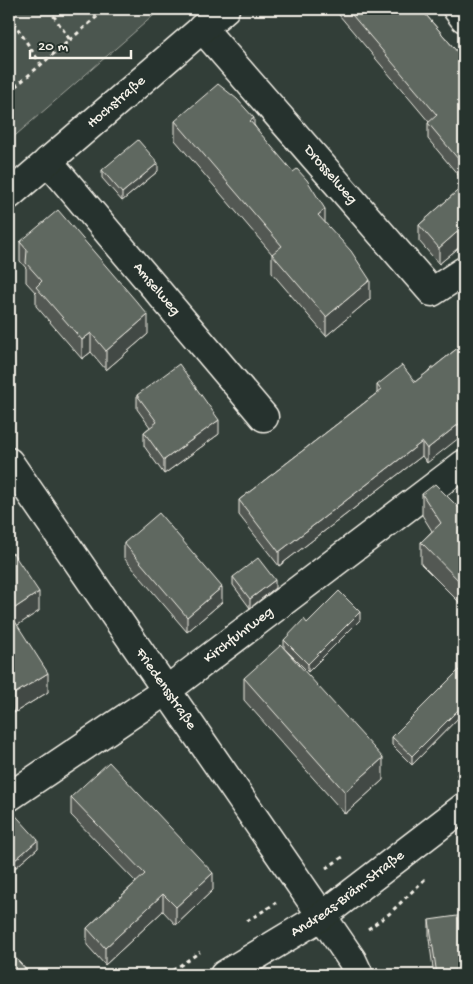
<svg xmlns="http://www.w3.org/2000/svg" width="473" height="984" viewBox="0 0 473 984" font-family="'Gochi Hand',sans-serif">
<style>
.green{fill:#4c564f;stroke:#a0a49c}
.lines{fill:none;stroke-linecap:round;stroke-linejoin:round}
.minor-casing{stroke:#f4f1e8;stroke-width:31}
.major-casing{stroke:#f4f1e8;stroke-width:31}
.path{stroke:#f4f1e8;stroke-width:3;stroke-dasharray:4 4;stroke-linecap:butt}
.minor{stroke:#26332d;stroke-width:28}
.major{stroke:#26332d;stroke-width:28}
.wall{fill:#525953;stroke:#f4f1e8}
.shaded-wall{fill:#424944;stroke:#f4f1e8}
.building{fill:#5f6861;stroke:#f4f1e8}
.labels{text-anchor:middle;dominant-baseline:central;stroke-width:4;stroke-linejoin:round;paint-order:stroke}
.street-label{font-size:15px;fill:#f4f1e8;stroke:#26332d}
</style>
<rect width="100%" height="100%" fill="#323e38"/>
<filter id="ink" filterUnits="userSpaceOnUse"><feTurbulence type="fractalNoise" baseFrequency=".02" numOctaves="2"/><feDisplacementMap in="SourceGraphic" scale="10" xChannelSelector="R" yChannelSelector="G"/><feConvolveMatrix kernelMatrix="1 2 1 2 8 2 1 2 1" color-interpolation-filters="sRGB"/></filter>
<g filter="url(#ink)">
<path class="green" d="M9 9H161L9 141Z"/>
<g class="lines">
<defs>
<g id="minor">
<path d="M457 9 464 18"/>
<path id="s1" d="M202 28 432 292 464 271"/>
<path id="s2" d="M48 161 264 417"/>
<path id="s3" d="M9 195 225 9"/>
<path id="s4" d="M9 462 322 916 352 960 359 975"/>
<path id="s5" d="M9 797 167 690 464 464"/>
</g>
<g id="major">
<path id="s6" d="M224 975 322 916 464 807"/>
</g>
</defs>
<use href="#minor" class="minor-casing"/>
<use href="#major" class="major-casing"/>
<path class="path" d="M49 9 70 40
M9 15 40 63
M9 92 106 9
M457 776 464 770
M326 868 346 855
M247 921 276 903
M368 929 389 914 425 879
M166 975 200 952"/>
<use href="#minor" class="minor"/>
<use href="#major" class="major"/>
</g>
<path class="wall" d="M334 9H421L464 60V182L428 139V123L429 122Z
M175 121 254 125 325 223 370 299 326 336 272 273V254L175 140Z
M102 170 158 171 122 201 102 178Z
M464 185V245L463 244 439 264 419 241V225Z
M20 242 148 334 106 370 91 352 82 359 36 306V293L26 282V268L20 261Z
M464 343 427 463 422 456 279 566 239 515V500L377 393V385L415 382Z
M137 395 219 434 164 474 144 446V432L150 427 137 409Z
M422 494 464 513V607L421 564V542L432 531 422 515Z
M124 543 222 602 187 632 124 558Z
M9 556 39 611 17 625 48 692 14 713 9 704Z
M233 577 275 588 250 608 233 585Z
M360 620 308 672 284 648V640L307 623Z
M464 672V712L412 765 392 745V737Z
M244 678 383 780 345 814 244 700Z
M71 797 213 890 176 925 163 911 105 965 87 945V928L136 882 71 815Z
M9 808 38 848 15 868 9 861Z
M429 920 464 975H434L429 939Z"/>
<path class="shaded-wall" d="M254 118V137L250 121Z
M158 163V171L122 201V193Z
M325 209V228L318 215Z
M463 227V244L439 264V248Z
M370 280V299L326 336V317Z
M148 315V334L106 370V351Z
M91 333V352L82 359V340Z
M219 420V434L164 474V460Z
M464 420V434L427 463V449Z
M422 442V456L279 566V552Z
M275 580V588L250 608V599Z
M222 587V602L187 632V617Z
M39 592V611L9 631V612Z
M360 612V620L308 672V664Z
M48 673V692L14 713V694Z
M464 704V712L412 765V756Z
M383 758V780L345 814V792Z
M38 840V848L15 868V860Z
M213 873V890L176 925V907Z
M163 894V911L105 965V948Z"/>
<path class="building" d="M347 9H421L464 60V166L428 123 437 115Z
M218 84 237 99 254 118 250 121 293 172 297 169 307 180 325 209 318 215 351 251 370 280 326 317 272 254 282 246 175 121Z
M138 140 158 163 122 193 102 170Z
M464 185V229L463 227 439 248 419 225Z
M58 210 148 315 106 351 91 333 82 340 36 287 42 281 26 263 27 250 20 242Z
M464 343V404L462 406 464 409V420L427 449 422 442 279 552 239 500 381 390 377 385 402 365 415 382Z
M179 364 219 420 164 460 144 432 157 422 137 395Z
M435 484 464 513V586L421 542 441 523 422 494Z
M159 513 222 587 187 617 124 543Z
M13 553 39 592 9 612V556Z
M258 558 275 580 250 599 233 577Z
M339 591 360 612 308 664 284 640 304 619 307 623Z
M9 612 48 673 14 694 9 685Z
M281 645 383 758 345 792 244 678Z
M461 668 464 672V704L412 756 392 737Z
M109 762 213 873 176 907 163 894 105 948 87 928 145 874 71 797Z
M9 808 38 840 15 860 9 853Z
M464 915V975H437L429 920Z
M9 951 31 975H9Z"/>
</g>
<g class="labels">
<g class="street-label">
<text stroke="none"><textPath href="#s3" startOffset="142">Hochstraße</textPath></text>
<text stroke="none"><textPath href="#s1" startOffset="195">Drosselweg</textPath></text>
<text stroke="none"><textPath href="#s2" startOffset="168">Amselweg</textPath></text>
<text stroke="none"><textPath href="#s5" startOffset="281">Kirchfuhrweg</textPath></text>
<text stroke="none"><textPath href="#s4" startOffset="276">Friedensstraße</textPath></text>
<text stroke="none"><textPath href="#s6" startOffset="148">Andreas-Bräm-Straße</textPath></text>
</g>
</g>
<rect width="473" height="984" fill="none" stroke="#26332d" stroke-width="30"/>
<rect x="15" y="15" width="443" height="954" fill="none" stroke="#f4f1e8" stroke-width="2" filter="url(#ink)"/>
<path d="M30 50v8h101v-8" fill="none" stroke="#f4f1e8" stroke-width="2.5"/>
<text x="38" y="50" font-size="15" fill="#f4f1e8" stroke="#26332d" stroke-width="4" paint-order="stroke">20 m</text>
</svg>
